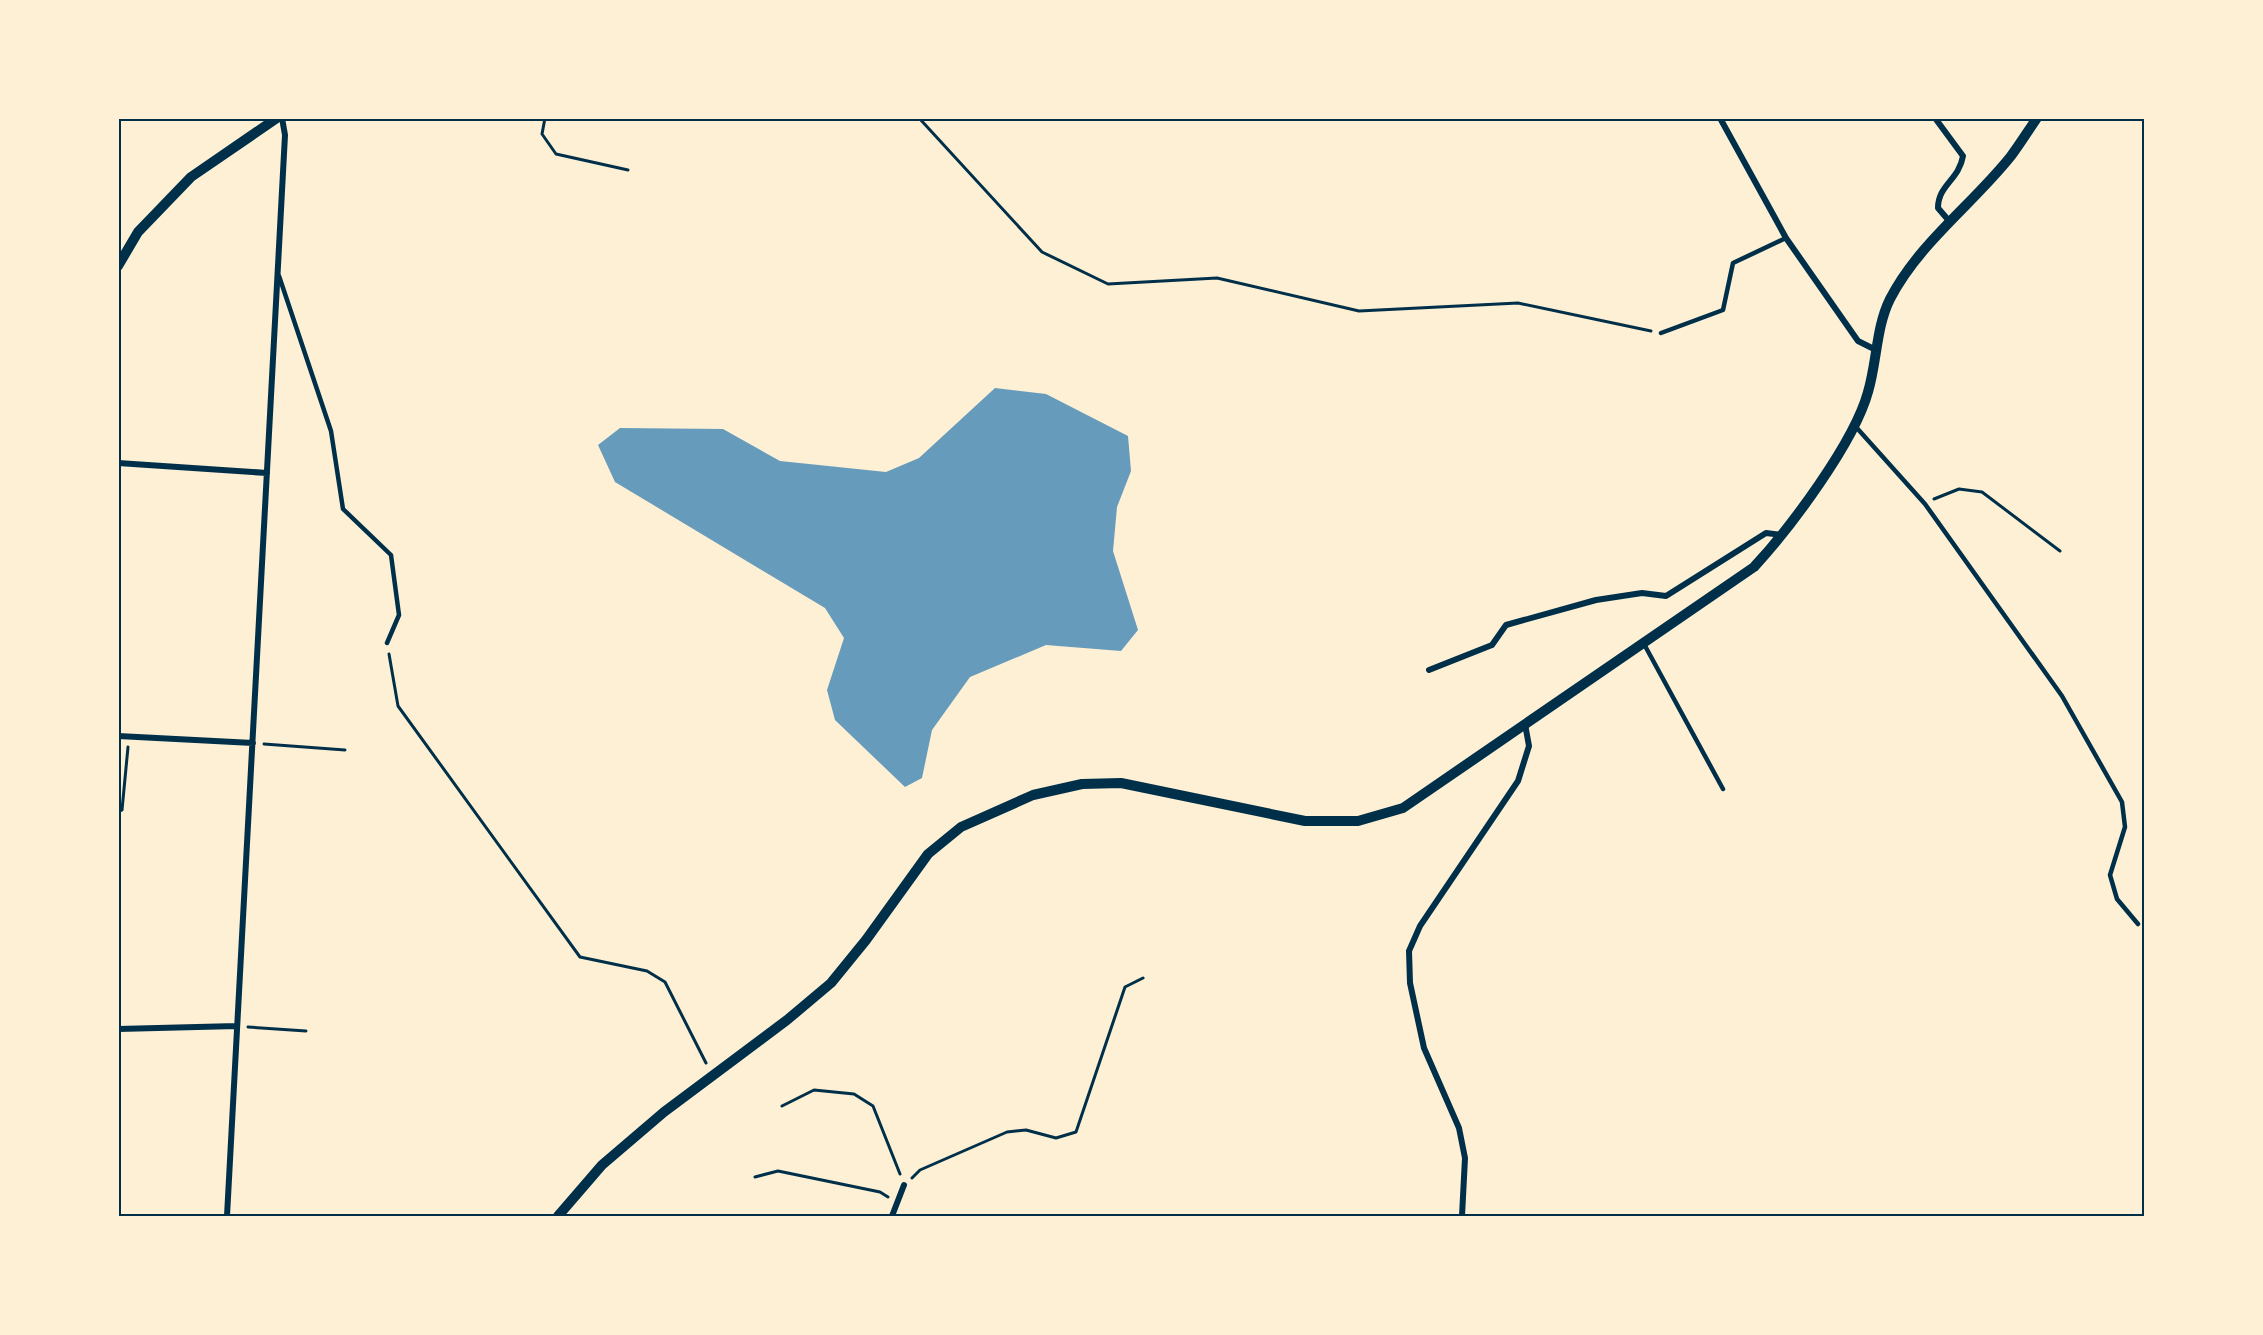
<svg xmlns="http://www.w3.org/2000/svg" width="2263" height="1335" viewBox="0 0 2263 1335" font-family="'Golos Text',sans-serif">
<style>
.water{fill:#669bbc}
.lines{fill:none;stroke-linecap:round;stroke-linejoin:round}
.path{stroke:#003049;stroke-width:3}
.service{stroke:#003049;stroke-width:4.5}
.minor{stroke:#003049;stroke-width:6}
.tertiary{stroke:#003049;stroke-width:10}
.neatline{fill:none;stroke:#003049;stroke-width:2}
</style>
<rect width="100%" height="100%" fill="#fdf0d5"/>
<path class="water" d="M995 388 1046 394 1128 436 1131 471 1117 507 1113 551 1138 630 1121 651 1046 645 970 677 932 730 922 778 905 787 835 720 827 690 844 638 825 608 615 482 598 445 620 428 723 429 780 461 886 472 919 458Z"/>
<g class="lines">
<path class="path" d="M545 118 542 134 556 154 628 170
M919 118 1042 252 1108 284 1217 278 1359 311 1518 303 1651 331
M1934 499 1959 489 1982 492 2060 551
M389 654 398 706 580 957 647 971 665 982 706 1063
M264 744 345 750
M118 812 122 810 128 747
M248 1027 306 1031
M782 1106 814 1090 854 1094 873 1106 900 1174
M755 1177 778 1171 880 1192 888 1197
M912 1178 920 1170 1007 1132 1026 1130 1056 1138 1076 1132 1125 987 1143 978"/>
<path class="service" d="M279 276 331 431 343 509 391 555 399 615 387 643
M1661 333 1723 310 1733 263 1786 238
M1856 427 1925 504 2062 696 2122 802 2125 827 2110 875 2117 899 2138 924
M1644 644 1723 789"/>
<path class="minor" d="M1720 118 1786 238 1858 341 1876 350
M1935 118 1963 156C1959 180 1938 185 1938 208L1950 222
M118 463 267 473
M1429 670 1492 645 1506 625 1596 600 1642 593 1666 596 1766 533 1783 535
M118 736 253 743
M118 1029 237 1026
M227 1216 285 135 282 118
M892 1216 904 1185
M1462 1216 1465 1158 1459 1128 1424 1048 1410 983 1409 951 1420 926 1518 781 1529 746 1525 724"/>
<path class="tertiary" d="M118 266 138 232 191 177 277 118
M558 1216 602 1165 664 1112 787 1020 831 983 866 940 928 854 961 827 1033 795 1082 784 1121 783 1305 821H1358L1403 808 1754 567C1790 528 1854 443 1868 392 1877 362 1876 327 1890 299 1919 243 1972 205 2011 156 2020 144 2028 131 2037 118"/>
</g>
<rect width="2263" height="1335" fill="none" stroke="#fdf0d5" stroke-width="240"/>
<rect x="120" y="120" width="2023" height="1095" class="neatline"/>
</svg>
